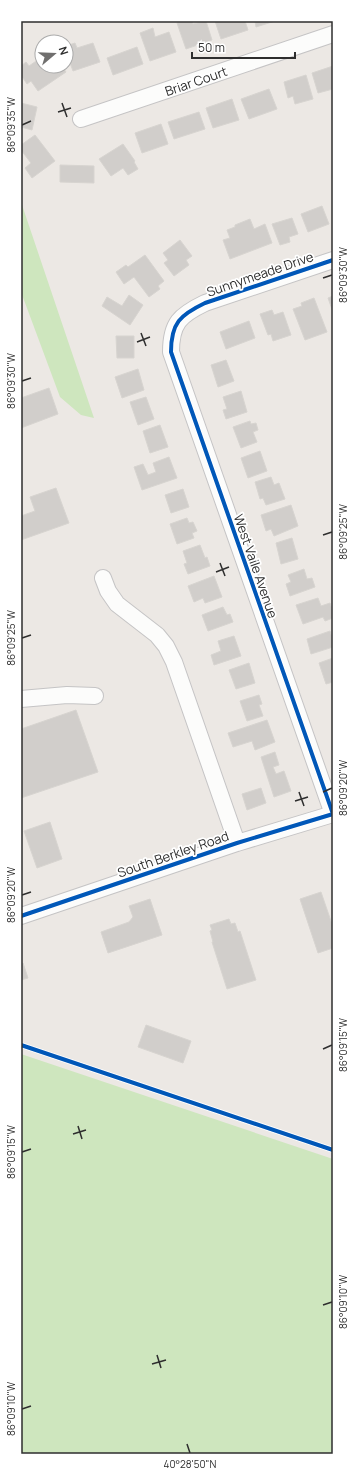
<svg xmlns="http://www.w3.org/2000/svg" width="354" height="1475" viewBox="0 0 354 1475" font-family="Manrope,sans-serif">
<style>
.green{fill:#cee6be}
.building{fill:#d1cecb;stroke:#d7d4d0}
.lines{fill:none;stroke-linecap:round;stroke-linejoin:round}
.minor-casing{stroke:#c5c4c5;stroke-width:18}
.minor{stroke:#fcfcfb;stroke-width:16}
.cycleway-casing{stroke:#fff;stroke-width:6}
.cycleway{stroke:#0057b8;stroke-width:4}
.ticks{fill:none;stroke:#2e2e2e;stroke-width:1.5}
.labels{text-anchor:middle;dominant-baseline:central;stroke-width:3.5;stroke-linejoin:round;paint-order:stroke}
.street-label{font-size:13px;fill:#2e2e2e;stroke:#fff}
.neatline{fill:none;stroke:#2e2e2e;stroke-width:1.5}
.ticks-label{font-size:10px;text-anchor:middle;fill:#2e2e2e}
</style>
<rect width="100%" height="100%" fill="#ece8e4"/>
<path class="green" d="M21 202 94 418 81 415 60 397 21 292Z
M21 1054 333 1159V1454H21Z"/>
<path class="building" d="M183 21H192L193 24 206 21 212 40 186 49 177 23Z
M215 21H245L248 30 221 39Z
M255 21H275L256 27Z
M153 28 155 37 169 32 176 52 150 61 140 33Z
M75 43 77 48 93 43 100 62 73 71 66 52V46Z
M137 47 143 64 113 75 107 58Z
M42 57V66H62L66 72 38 91 31 81 27 84 21 75V66L26 62 29 66Z
M333 66V89L318 93 312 73Z
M306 75 313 99 295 104 293 96 288 98 284 82Z
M269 89 277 109 249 119 241 99Z
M232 99 239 120 213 128 206 108Z
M21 103 37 107 32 130 21 127Z
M199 112 205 129 174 139 168 122Z
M161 124 168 144 142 153 135 133Z
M35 135 55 161 32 178 25 168 31 163 21 150V145Z
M123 144 135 161 134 162 138 169 128 175 123 168 111 176 99 159Z
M60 165 94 166V183L60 182Z
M322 206 329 224 308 232 301 214Z
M292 218 298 234 289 237 290 242 280 245 272 224Z
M250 219 254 229 265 224 272 243 230 259 223 240 230 238 227 230 235 227V225Z
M180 240 192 256 186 260 189 265 174 276 164 263 168 260 163 253Z
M145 255 164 281 158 286 160 289 149 297 134 277 124 284 116 272 126 265 128 267Z
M129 295 143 305 130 325 102 306 107 297 122 306Z
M333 296V312L328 298Z
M314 298 327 332 305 340 293 309 302 306 301 303Z
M272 310 274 315 283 312 291 335 273 341 271 334 268 335 260 314Z
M249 321 255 338 226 349 220 332Z
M116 336H134V358H117Z
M226 360 234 381 218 387 211 365Z
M138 369 144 390 122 398 115 377Z
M49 388 58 414 21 428V398Z
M241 391 247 412 226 419 223 410 227 409 223 397Z
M146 397 154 419 138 425 130 402Z
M250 421 251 424 256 423 258 430 253 432 257 442 241 448 233 427Z
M160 425 168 447 150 453 143 431Z
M260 451 267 471 248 478 241 458Z
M169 457 177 478 142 490 134 467 143 464 148 475 156 472 153 463Z
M271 477 274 485 279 483 285 499 266 505 263 498 260 499 255 482Z
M56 488 69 523 21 540V516L35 511 30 497Z
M183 489 189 507 171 513 165 495Z
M291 505 298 526 274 536 271 529 266 531 261 515Z
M187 518 189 523 193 522 197 531 192 533 194 538 177 544 170 524Z
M292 538 298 559 281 564 276 543Z
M200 545 205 558 207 557 210 566 188 574 184 564 187 563 183 551Z
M304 569 307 579 312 578 315 587 290 596 286 584 291 582 288 575Z
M214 576 222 597 205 603 203 598 194 602 188 586Z
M318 598 321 606 330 603 333 612V618L325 621 323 617 303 624 296 605Z
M223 607 227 615 230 614 233 622 208 631 202 615Z
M330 631 333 641V647L311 654 307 639Z
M234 636 241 656 214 665 211 655 221 651 218 641Z
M333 658V682L326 684 319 663Z
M249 663 255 683 236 689 229 670Z
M259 695 262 704 259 705 263 716 247 721 240 701Z
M76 710 98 772 21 798V729Z
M267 720 275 742 255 750 252 741 233 747 228 733Z
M275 752 279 765 273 767 276 774 284 771 291 791 274 797 261 757Z
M261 788 266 803 247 810 242 794Z
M50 822 62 859 37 868 24 831Z
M321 892 333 927V948L318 953 300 899Z
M150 899 162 935 108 953 101 932 129 922 133 917 129 906Z
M229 919 231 924 235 923 238 932 240 931 256 980 227 989 212 942H213L210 931 212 930 210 925Z
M23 963 28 978 21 980V964Z
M146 1025 191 1041 183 1063 138 1047Z"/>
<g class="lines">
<defs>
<path id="minor" d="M81 119 333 34
M103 578 108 591 117 604 157 635 166 646 174 662 237 843
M21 699 67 695 95 696
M333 814 171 352C171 323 180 315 205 303L333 260
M21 916 237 843 333 814"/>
</defs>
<use href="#minor" class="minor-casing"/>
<use href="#minor" class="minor"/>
<defs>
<path id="cycleway" d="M333 814 171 352C171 323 180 315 205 303L333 260
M21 916 237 843 333 814
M21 1045 333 1150"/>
</defs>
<use href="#cycleway" class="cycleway-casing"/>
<use href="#cycleway" class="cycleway"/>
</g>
<path class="ticks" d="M62 103 67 117M58 112 71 108M22 125 31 121M323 278 332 275M141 333 146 346M137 342 150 337M22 381 31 378M323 535 332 532M220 563 225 576M216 572 229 567M22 638 31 635M299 792 304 806M323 792 332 788M295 801 308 797M22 895 31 892M323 1049 332 1045M78 1126 82 1139M73 1134 86 1130M22 1152 31 1149M323 1305 332 1302M157 1355 161 1368M152 1364 166 1360M22 1409 31 1406M187 1444 190 1453"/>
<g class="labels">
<g class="street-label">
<text transform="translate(196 81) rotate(-19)">Briar Court</text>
<text transform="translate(260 274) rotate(-19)">Sunnymeade Drive</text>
<text transform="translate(256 566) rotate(71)">West Vaile Avenue</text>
<text transform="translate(173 854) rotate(-19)">South Berkley Road</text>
</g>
</g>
<rect width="354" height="1475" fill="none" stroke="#ffffff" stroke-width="44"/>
<g transform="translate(54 54) rotate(71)"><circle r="19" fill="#ffffff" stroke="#ababab"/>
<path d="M0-3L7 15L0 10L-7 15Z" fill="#706f6e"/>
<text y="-6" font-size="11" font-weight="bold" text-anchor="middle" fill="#2e2e2e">N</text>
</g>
<path d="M192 52v6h103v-6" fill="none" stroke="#2e2e2e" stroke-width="2"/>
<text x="198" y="52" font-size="12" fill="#2e2e2e" stroke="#ffffff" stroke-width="3" paint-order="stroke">50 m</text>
<rect x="22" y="22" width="310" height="1431" class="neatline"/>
<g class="ticks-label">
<text transform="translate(11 125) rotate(-90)" y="4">86°09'35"W</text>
<text transform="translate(343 275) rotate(-90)" y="4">86°09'30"W</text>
<text transform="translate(11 381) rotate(-90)" y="4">86°09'30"W</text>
<text transform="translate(343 532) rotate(-90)" y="4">86°09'25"W</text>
<text transform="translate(11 638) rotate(-90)" y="4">86°09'25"W</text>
<text transform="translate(343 788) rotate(-90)" y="4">86°09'20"W</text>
<text transform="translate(11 895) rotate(-90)" y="4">86°09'20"W</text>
<text transform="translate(343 1045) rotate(-90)" y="4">86°09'15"W</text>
<text transform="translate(11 1152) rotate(-90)" y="4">86°09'15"W</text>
<text transform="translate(343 1302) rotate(-90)" y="4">86°09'10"W</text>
<text transform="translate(11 1409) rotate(-90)" y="4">86°09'10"W</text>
<text x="190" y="1468">40°28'50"N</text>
</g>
</svg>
